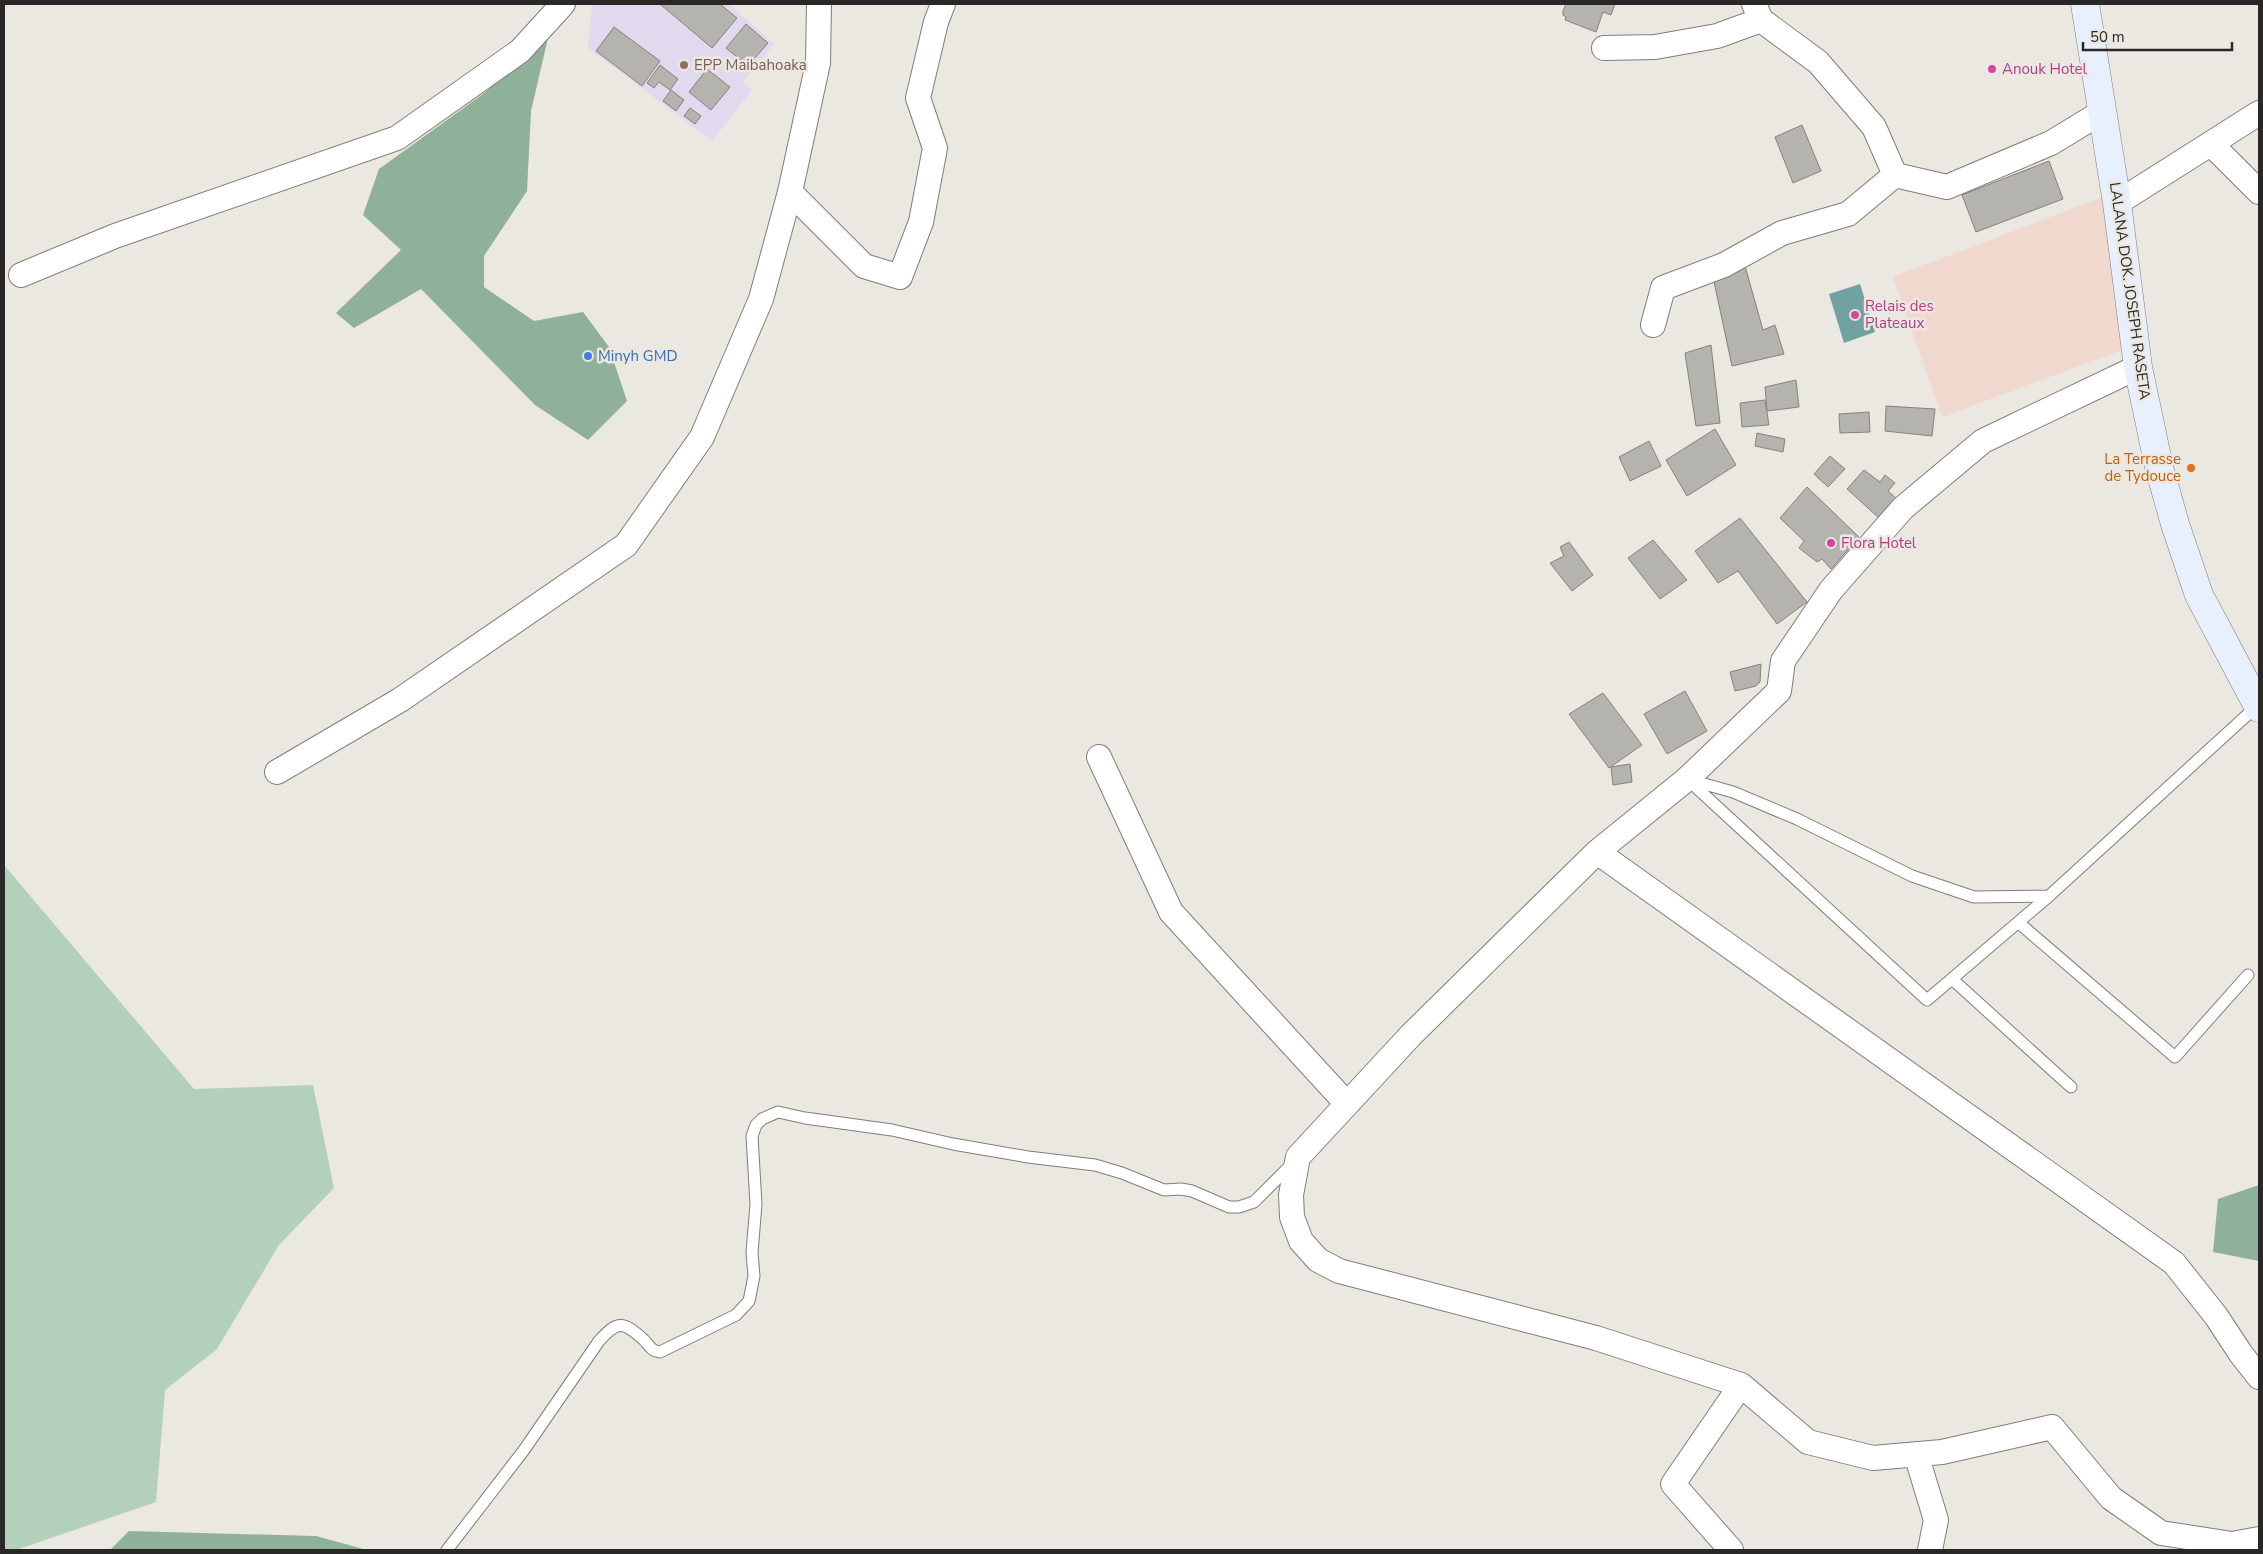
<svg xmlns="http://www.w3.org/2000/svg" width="2263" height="1554" viewBox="0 0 2263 1554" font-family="'Nunito Sans',sans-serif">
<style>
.commercial{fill:#f1d8cf}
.education{fill:#e1daef}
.green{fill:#b3d0bb}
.forest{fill:#8fb099}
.water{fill:#72a1a2}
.building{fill:#b5b3ad;stroke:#84827c}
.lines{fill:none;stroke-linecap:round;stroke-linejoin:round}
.service-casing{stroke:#807d78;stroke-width:13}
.minor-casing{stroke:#807d78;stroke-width:26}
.secondary-casing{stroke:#807d78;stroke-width:29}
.service{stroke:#fff;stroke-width:11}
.minor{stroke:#fff;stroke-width:24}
.secondary{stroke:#e8effd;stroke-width:28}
.education-dot{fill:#8d6e63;stroke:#ebe8e2;stroke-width:2}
.hotel-dot{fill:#d1479c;stroke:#ebe8e2;stroke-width:2}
.shop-dot{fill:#3f7fe0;stroke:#ebe8e2;stroke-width:2}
.food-dot{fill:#e8710a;stroke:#ebe8e2;stroke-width:2}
.labels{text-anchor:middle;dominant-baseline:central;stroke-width:5;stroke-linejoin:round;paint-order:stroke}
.education-label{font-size:15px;fill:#785e54;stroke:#ebe8e2;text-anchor:start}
.hotel-label{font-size:15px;fill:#b23c85;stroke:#ebe8e2;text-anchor:start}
.street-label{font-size:15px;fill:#2a2826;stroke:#ebe8e2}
.shop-label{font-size:15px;fill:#366cbe;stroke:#ebe8e2;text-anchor:start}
.food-label{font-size:15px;fill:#c56008;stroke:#ebe8e2;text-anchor:end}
</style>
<rect width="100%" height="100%" fill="#ebe8e2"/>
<path class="commercial" d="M2105 196 2128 348 1942 417 1893 277Z"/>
<path class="education" d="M592 4H729L774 44 743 82 752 90 712 141 588 48Z"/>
<path class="green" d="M4 865 194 1089 313 1085 334 1188 279 1245 217 1349 165 1390 156 1502 16 1550H4Z"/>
<path class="forest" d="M548 38 531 111 527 191 484 256V287L534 321 583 312 609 347 627 401 588 440 535 405 421 289 354 328 336 313 401 250 363 215 379 169 483 94Z
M2259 1185V1261L2213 1252 2218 1199Z
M129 1531 316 1536 367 1550H110Z"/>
<path class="water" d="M1860 284 1875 332 1844 343 1829 294Z"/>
<path class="building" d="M660 4H720L737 18 712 48Z
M1566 4H1615L1611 15 1603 12 1596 32 1565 20 1566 17 1563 15V11Z
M746 24 768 43 748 66 726 48Z
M614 27 660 61 642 86 596 51Z
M660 65 678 79 670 90 659 82 654 88 647 83Z
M707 69 730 87 711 110 689 92Z
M671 90 684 100 676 111 663 101Z
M690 108 701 116 695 124 684 116Z
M1802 125 1821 171 1793 183 1775 137Z
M2049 161 2063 199 1976 232 1962 195Z
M1745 266 1763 330 1775 325 1784 354 1732 366 1713 277Z
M1711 345 1720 423 1696 426 1685 353Z
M1796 380 1799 407 1767 411 1765 387Z
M1765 400 1769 425 1742 427 1740 403Z
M1886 406 1935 409 1932 436 1885 431Z
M1869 412 1870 432 1840 433 1839 414Z
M1715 429 1736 465 1687 496 1666 460Z
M1757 433 1785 439 1783 452 1755 446Z
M1649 441 1661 466 1630 481 1619 457Z
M1830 456 1845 469 1828 487 1814 474Z
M1864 470 1880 482 1885 475 1895 483 1888 491 1898 500 1879 518 1847 489Z
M1807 487 1859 537 1831 569 1822 559 1817 562 1799 548 1804 541 1780 518Z
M1740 518 1807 602 1777 624 1738 571 1718 583 1695 551Z
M1653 540 1687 580 1660 599 1628 558Z
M1569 542 1593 575 1572 591 1550 563 1564 556 1560 547Z
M1761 664 1760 682 1756 686 1735 691 1730 672Z
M1685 691 1707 731 1667 754 1644 714Z
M1603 693 1642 745 1609 768 1569 714Z
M1630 764 1632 782 1613 785 1611 767Z"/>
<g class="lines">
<defs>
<path id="service" d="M1687 779 1927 1000 2049 896 2257 706
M1690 780 1733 792 1797 819 1912 876 1974 897 2049 896
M2019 923 2175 1057 2248 975
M1952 979 2071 1087
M447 1550 524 1450 599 1341C618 1320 623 1321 644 1340 650 1346 651 1351 660 1352L736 1315 749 1301 754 1276 752 1253 756 1204 752 1136 756 1125 762 1119 778 1112 805 1118 892 1130 953 1144 1028 1157 1095 1165 1122 1173 1164 1190 1181 1189 1192 1191 1229 1207H1239L1254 1202 1293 1163"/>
<path id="minor" d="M1754 4 1761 20 1818 62 1874 127 1895 175 1947 187 2051 143 2102 112
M1604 48 1655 47 1717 36 1761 20
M2212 145 2259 192
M790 192 864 266 900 277 921 222 935 148 918 98 936 22 943 4
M2117 203 2259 113
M21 275 115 236 397 138 520 51 563 4
M1653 325 1663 288 1724 265 1782 233 1848 214 1895 175
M2138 367 1983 441 1903 508 1831 590 1783 661 1779 691 1687 779 1597 852 1411 1035 1298 1157 1291 1195 1292 1217 1301 1241 1318 1260 1339 1271 1596 1338 1741 1385 1808 1442 1873 1458 1942 1452 2052 1427 2111 1498 2161 1533 2232 1544 2259 1539
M1099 757 1171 912 1347 1104
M277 772 400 700 626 545 702 437 761 299 790 192 818 63 819 4
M1597 852 2174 1263 2216 1316 2241 1354 2259 1377
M1916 1454 1936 1520 1930 1550
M1731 1550 1673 1484 1741 1385"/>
<path id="secondary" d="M2085 4 2117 203 2138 367 2159 467 2175 524 2199 595 2259 708"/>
</defs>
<use href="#service" class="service-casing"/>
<use href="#minor" class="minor-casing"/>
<use href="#secondary" class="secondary-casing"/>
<use href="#service" class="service"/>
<use href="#minor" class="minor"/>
<use href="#secondary" class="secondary"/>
</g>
<circle class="education-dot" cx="684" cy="65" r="5"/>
<g class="hotel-dot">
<circle cx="1992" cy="69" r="5"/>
<circle cx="1855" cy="315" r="5"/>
<circle cx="1831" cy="543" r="5"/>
</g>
<circle class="shop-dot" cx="588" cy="356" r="5"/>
<circle class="food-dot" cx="2191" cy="468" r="5"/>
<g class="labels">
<g class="education-label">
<text x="694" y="65">EPP Maibahoaka</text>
</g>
<g class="hotel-label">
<text x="2002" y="69">Anouk Hotel</text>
<text x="1865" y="306">Relais des<tspan x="1865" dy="17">Plateaux</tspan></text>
<text x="1841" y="543">Flora Hotel</text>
</g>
<g class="street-label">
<text transform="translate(2130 291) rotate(82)">LALANA DOK. JOSEPH RASETA</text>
</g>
<g class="shop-label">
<text x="598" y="356">Minyh GMD</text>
</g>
<g class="food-label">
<text x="2181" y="459">La Terrasse<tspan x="2181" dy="17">de Tydouce</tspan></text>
</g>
</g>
<rect width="2263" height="1554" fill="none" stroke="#2a2826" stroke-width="10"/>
<path d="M2083 42v8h149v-8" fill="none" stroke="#2a2826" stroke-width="2.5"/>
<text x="2090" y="42" font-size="15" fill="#2a2826" stroke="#ebe8e2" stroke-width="4" paint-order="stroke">50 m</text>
</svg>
